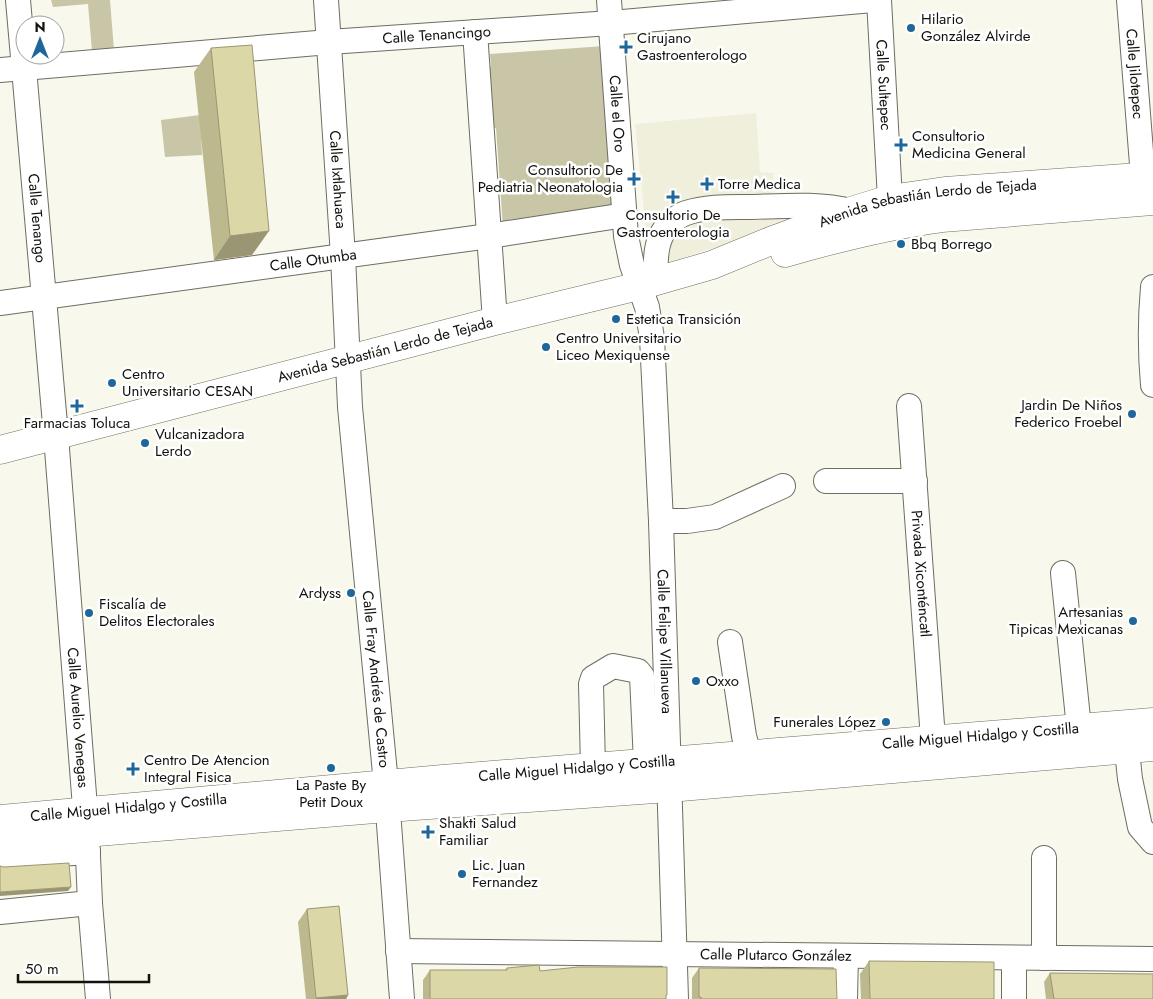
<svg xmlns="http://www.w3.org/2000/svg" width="1153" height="999" viewBox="0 0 1153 999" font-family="Jost,sans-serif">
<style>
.built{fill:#f0efdb}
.green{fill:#c9c6a8}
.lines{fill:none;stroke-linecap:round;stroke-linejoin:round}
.minor-casing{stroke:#6e6d63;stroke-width:26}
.major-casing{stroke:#6e6d63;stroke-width:29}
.minor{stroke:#fff;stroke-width:24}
.major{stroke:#fff;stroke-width:28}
.wall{fill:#bdb98f}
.shaded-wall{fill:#9a9674}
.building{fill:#dcd7a6;stroke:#9a9674}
.poi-dot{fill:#1f679b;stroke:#fff;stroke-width:2}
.labels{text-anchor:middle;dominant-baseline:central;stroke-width:5;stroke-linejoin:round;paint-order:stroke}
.poi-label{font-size:15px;fill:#11110d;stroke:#fff;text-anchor:start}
.street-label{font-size:15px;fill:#11110d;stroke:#fff}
</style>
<rect width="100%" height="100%" fill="#f9f8ec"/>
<path class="built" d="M756 113 760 172 773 173V198L808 218 650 268 635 124Z"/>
<path class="green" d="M51 0H110L114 50 92 51 88 4 53 7Z
M605 46 620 212 503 228 496 128H493L485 61 491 67 490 54Z
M200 115 202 155 165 157 161 120Z"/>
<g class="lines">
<defs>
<g id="minor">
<path id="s1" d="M18 0 56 436 87 833 90 903 98 999"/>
<path id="s2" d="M326 0 343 256 350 407 386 784 402 999"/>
<path id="s3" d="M609 0 626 236 632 265 647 307 652 338 661 521 676 999"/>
<path id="s4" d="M879 0 890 199"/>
<path id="s5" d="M1129 0 1143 177"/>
<path d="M475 32 495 321"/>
<path id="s6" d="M0 70 329 42 611 23 873 0"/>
<path d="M655 281C656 260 654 239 670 223 675 219 680 215 686 213 707 206 730 207 751 207 785 206 818 203 851 211"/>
<path d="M1153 287C1150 320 1150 351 1153 385"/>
<path id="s7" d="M0 303 489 236 625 215"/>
<path id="s8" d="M909 406 933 739"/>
<path d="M826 481H915"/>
<path d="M661 521H687L715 517 783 486"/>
<path d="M1063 573 1079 728"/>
<path d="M730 642 744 736 749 754"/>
<path d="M1127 750 1130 779 1140 827 1153 842"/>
<path d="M593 767 591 684 593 678 613 666 638 671 642 676 646 763"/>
<path d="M0 858 88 852"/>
<path d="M1044 858V958"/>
<path d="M0 912 90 903"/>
<path id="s9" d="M398 951 1153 959"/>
<path d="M845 999 846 956"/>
<path d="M1014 999V958"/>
</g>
<g id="major">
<path d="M785 253C837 238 889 225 942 218L1153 201"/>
<path id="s10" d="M0 450 495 321 639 286 712 265 773 240 851 211 890 199 945 191 1153 176"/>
<path id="s11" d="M0 819 443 779 1153 722"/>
<path d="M0 840 387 808 669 788 1153 747"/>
</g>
</defs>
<use href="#minor" class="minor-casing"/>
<use href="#major" class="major-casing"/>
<use href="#minor" class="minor"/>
<use href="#major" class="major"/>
</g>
<path class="wall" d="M211 48 252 255 214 260 194 72Z
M307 909 348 995 346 999H306L298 922Z
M869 961 994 999H861L860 974Z
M507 968 540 971 666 997V999H423V980L430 970H505Z
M699 968 837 999H692V978Z
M1050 973 1153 999H1046L1044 982Z"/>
<path class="shaded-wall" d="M269 231 252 255 214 260 230 236Z
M71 887 68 891 0 896V892Z
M348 995 346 999H316V998Z"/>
<path class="building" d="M252 45 269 231 230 236 211 48Z
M69 863 71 887 0 892V866L4 867Z
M339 906 348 995 316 998 307 909Z
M869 961 994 962V999H870Z
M539 965 540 971 578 967H667V995H666V999H430V970H507V968Z
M699 968 836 969 837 999H701V997H699Z
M1050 973 1153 974V999H1054Z"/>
<g class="poi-dot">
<circle cx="911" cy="28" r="5"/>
<path d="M623.5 39.5h5v5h5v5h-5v5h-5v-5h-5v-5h5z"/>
<path d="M898.5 137.5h5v5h5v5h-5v5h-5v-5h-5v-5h5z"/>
<path d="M631.5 171.5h5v5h5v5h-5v5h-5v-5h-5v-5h5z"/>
<path d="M704.5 176.5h5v5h5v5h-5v5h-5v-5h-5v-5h5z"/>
<path d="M670.5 189.5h5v5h5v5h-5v5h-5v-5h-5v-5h5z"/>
<circle cx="901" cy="244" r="5"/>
<circle cx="616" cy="319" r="5"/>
<circle cx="546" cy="347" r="5"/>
<circle cx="112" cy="383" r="5"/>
<path d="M74.5 398.5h5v5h5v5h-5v5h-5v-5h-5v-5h5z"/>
<circle cx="1132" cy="414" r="5"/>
<circle cx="145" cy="443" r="5"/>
<circle cx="351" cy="593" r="5"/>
<circle cx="89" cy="613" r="5"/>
<circle cx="1133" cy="621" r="5"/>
<circle cx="696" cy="681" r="5"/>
<circle cx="886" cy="722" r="5"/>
<circle cx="331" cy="768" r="5"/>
<path d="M130.5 761.5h5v5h5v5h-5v5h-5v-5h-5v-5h5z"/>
<path d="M425.5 824.5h5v5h5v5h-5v5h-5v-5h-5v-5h5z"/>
<circle cx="462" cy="874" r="5"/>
</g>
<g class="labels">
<g class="poi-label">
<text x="921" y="19">Hilario<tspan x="921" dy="17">González Alvirde</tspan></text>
<text x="637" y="38">Cirujano<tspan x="637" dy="17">Gastroenterologo</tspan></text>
<text x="912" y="136">Consultorio<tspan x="912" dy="17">Medicina General</tspan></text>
<text x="623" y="170" text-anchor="end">Consultorio De<tspan x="623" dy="17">Pediatria Neonatologia</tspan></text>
<text x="718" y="184">Torre Medica</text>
<text x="673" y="215" text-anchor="middle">Consultorio De<tspan x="673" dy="17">Gastroenterologia</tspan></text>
<text x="911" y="244">Bbq Borrego</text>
<text x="626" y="319">Estetica Transición</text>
<text x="556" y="338">Centro Universitario<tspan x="556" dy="17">Liceo Mexiquense</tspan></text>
<text x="122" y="374">Centro<tspan x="122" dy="17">Universitario CESAN</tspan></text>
<text x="1122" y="405" text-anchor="end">Jardin De Niños<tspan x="1122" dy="17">Federico Froebel</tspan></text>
<text x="77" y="423" text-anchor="middle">Farmacias Toluca</text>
<text x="155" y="434">Vulcanizadora<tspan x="155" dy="17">Lerdo</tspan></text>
<text x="341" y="593" text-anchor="end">Ardyss</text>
<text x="99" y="604">Fiscalía de<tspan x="99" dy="17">Delitos Electorales</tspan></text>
<text x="1123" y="612" text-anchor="end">Artesanias<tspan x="1123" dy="17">Tipicas Mexicanas</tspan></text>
<text x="706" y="681">Oxxo</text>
<text x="876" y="722" text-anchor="end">Funerales López</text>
<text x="144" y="760">Centro De Atencion<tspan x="144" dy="17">Integral Fisica</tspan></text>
<text x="331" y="785" text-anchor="middle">La Paste By<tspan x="331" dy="17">Petit Doux</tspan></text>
<text x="439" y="823">Shakti Salud<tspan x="439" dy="17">Familiar</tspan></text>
<text x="472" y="865">Lic. Juan<tspan x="472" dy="17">Fernandez</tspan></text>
</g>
<g class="street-label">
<text stroke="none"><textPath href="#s6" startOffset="438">Calle Tenancingo</textPath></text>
<text stroke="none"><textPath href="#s5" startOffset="74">Calle Jilotepec</textPath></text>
<text stroke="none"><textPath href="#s4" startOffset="85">Calle Sultepec</textPath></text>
<text stroke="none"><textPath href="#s3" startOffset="114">Calle el Oro</textPath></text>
<text stroke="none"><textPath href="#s2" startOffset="180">Calle Ixtlahuaca</textPath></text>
<text stroke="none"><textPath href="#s10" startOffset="962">Avenida Sebastián Lerdo de Tejada</textPath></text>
<text stroke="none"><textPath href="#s1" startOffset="219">Calle Tenango</textPath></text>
<text stroke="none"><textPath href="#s7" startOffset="316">Calle Otumba</textPath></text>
<text stroke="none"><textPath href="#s10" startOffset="398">Avenida Sebastián Lerdo de Tejada</textPath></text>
<text stroke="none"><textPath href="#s8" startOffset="168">Privada Xiconténcatl</textPath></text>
<text stroke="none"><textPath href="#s3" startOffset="646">Calle Felipe Villanueva</textPath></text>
<text stroke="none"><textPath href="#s2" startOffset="681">Calle Fray Andrés de Castro</textPath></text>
<text stroke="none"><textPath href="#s1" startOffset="720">Calle Aurelio Venegas</textPath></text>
<text stroke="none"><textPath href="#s11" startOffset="984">Calle Miguel Hidalgo y Costilla</textPath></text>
<text stroke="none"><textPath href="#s11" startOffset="579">Calle Miguel Hidalgo y Costilla</textPath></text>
<text stroke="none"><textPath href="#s11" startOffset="129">Calle Miguel Hidalgo y Costilla</textPath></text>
<text stroke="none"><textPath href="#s9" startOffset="378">Calle Plutarco González</textPath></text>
</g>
</g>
<g transform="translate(40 40)"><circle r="24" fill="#ffffff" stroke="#a0a09e"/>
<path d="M0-4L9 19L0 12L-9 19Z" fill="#1f679b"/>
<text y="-8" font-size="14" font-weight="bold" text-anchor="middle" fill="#11110d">N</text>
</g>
<path d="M18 974v8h131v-8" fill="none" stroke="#11110d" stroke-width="2.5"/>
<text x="25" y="974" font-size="15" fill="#11110d" stroke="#ffffff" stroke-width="4" paint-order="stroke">50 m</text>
</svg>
